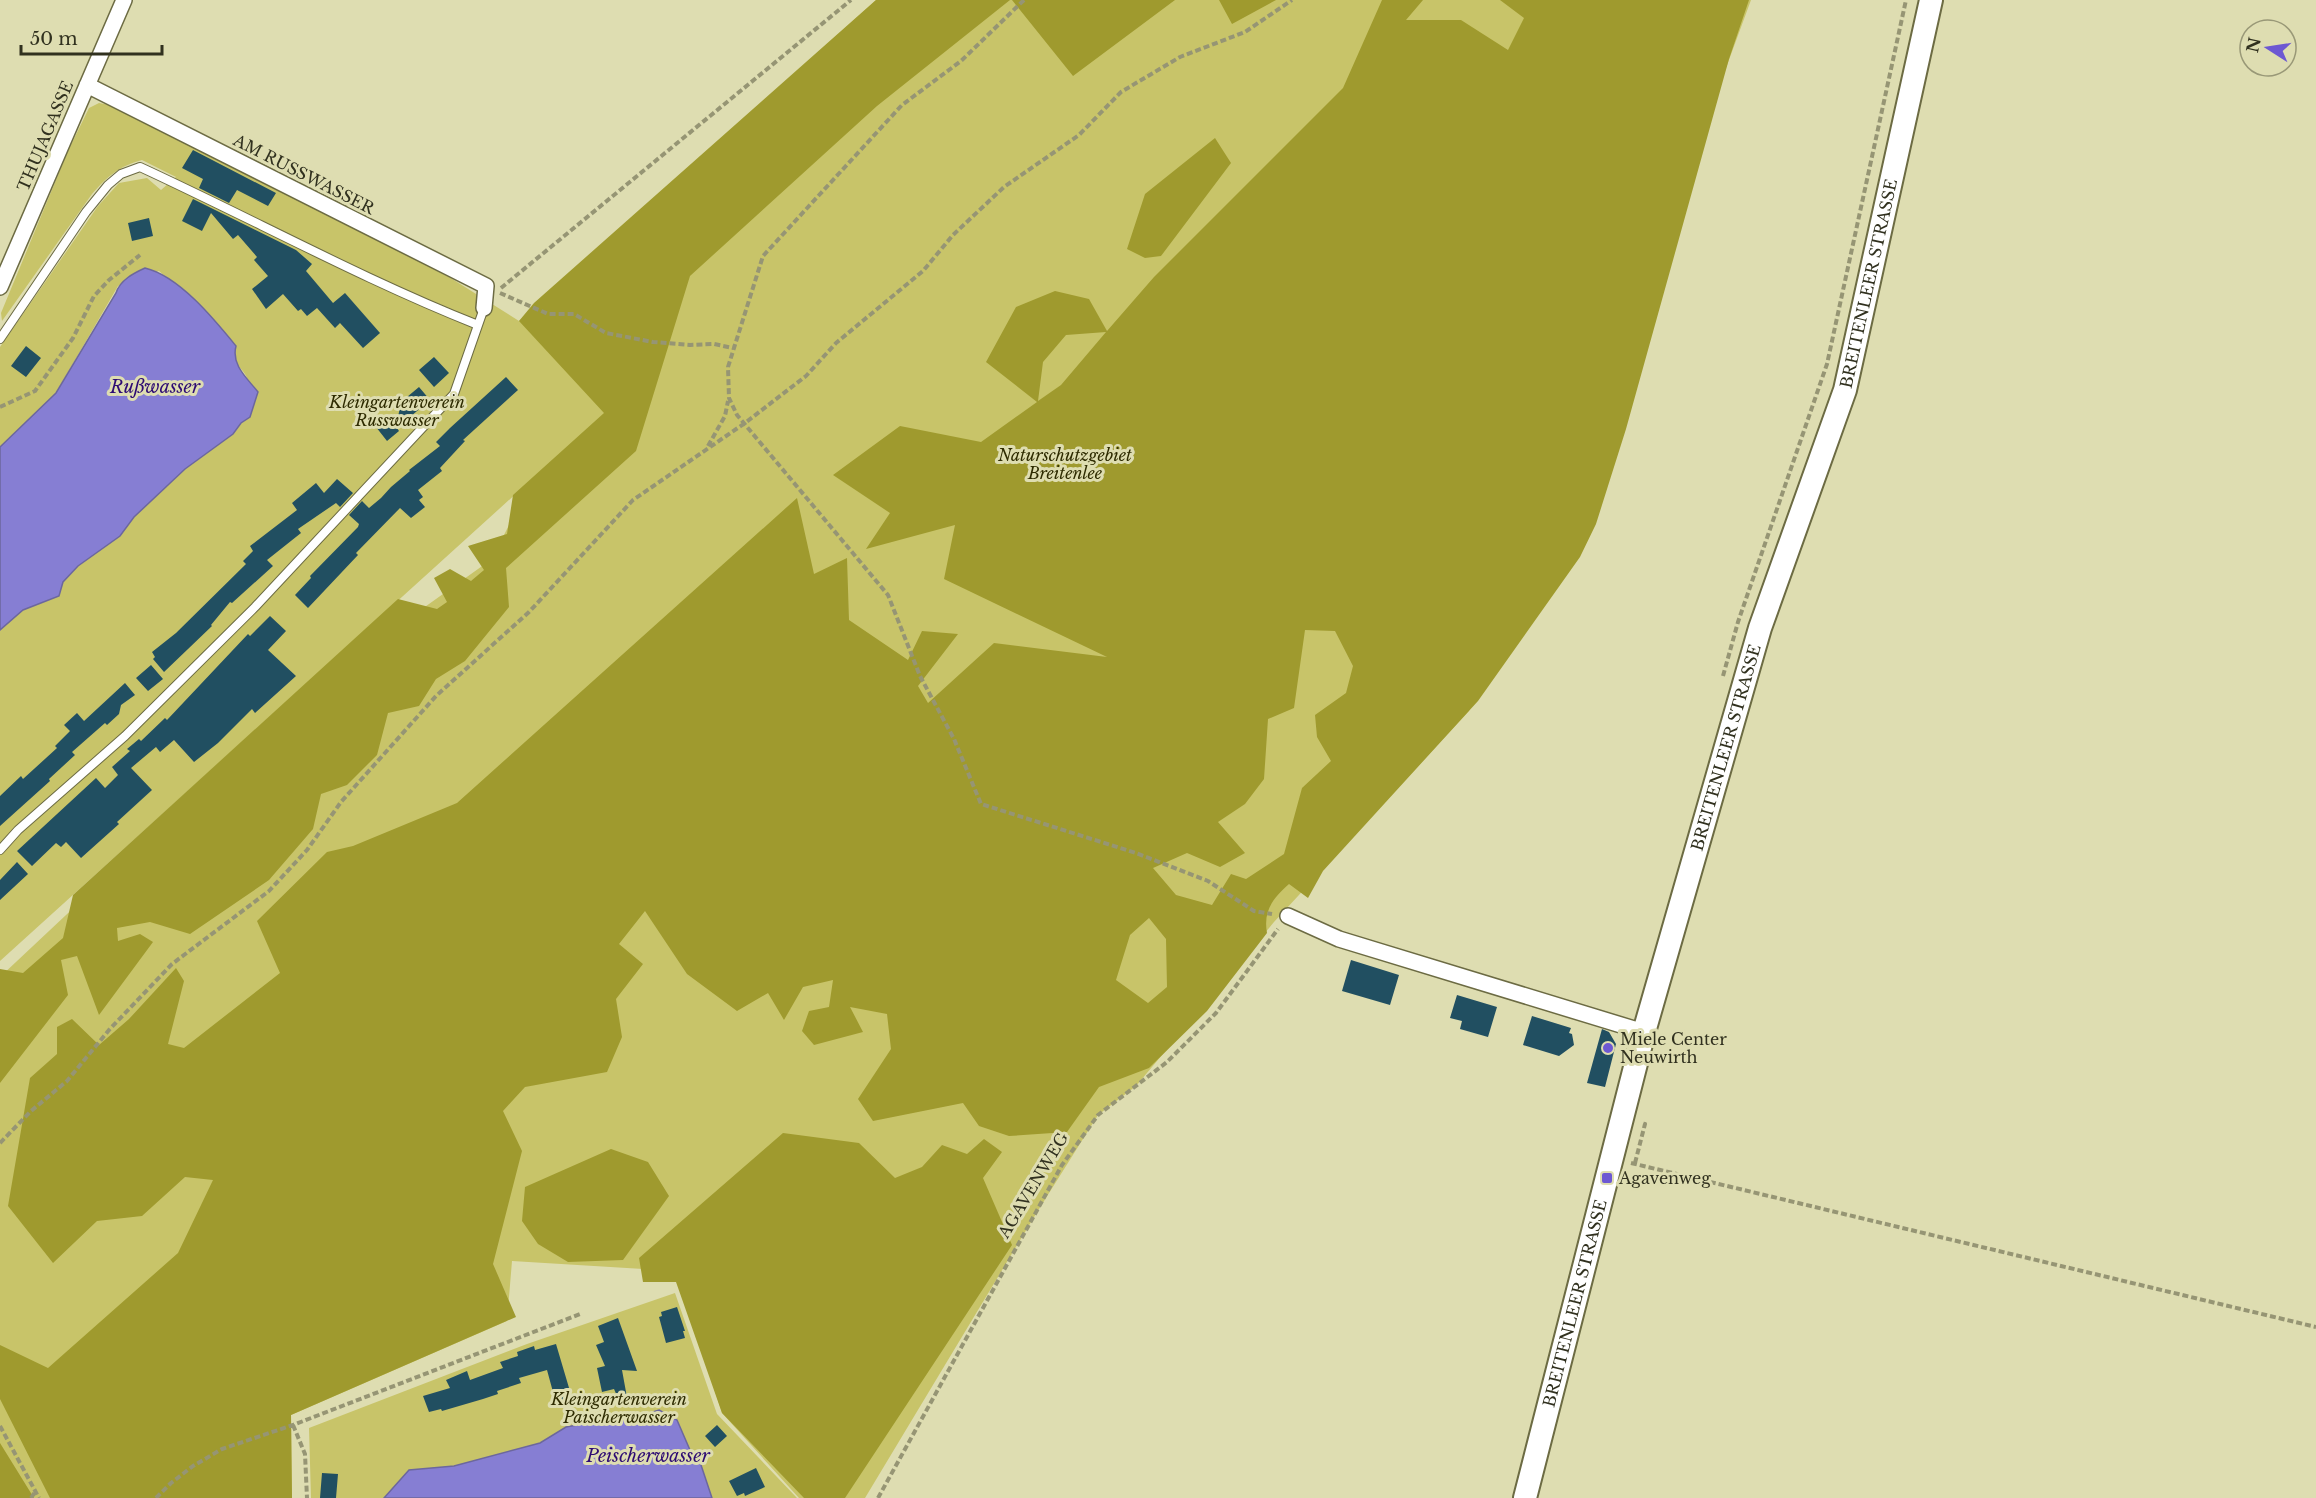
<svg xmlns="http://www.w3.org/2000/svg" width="2316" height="1498" viewBox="0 0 2316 1498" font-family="'Libre Baskerville',serif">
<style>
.green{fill:#c8c469}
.forest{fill:#9f9a2e;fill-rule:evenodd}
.water{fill:#867ed3;stroke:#6c679d;stroke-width:1.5}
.building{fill:#214f61}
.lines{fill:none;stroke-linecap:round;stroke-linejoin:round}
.service-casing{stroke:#6c6b43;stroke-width:10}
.minor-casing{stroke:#6c6b43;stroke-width:18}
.secondary-casing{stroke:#6c6b43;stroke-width:26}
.path{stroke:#969574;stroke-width:4;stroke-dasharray:6 3;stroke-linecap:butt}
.service{stroke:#fff;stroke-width:8}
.minor{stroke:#fff;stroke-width:15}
.secondary{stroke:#fff;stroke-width:22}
.poi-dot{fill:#6d58d2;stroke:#deddb1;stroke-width:2}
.labels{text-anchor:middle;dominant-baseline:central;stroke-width:6;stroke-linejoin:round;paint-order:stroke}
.street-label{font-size:16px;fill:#31311f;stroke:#deddb1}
.park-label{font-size:16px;font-style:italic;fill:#2e2b00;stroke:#deddb1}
.poi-label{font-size:16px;fill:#31311f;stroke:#deddb1;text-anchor:start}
.water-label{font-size:18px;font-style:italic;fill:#2d0b73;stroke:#deddb1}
</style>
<rect width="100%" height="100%" fill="#deddb1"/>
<path class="green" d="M876 0H1751L1726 68 1469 711 1274 922 1136 1086 1098 1115 1034 1217 865 1498H799L722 1413 676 1271 512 1261 507 1321 291 1415 292 1498H0V977L296 699 492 559 524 495 594 423 0 961V630L23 610 59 596 63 582 78 566 120 536 134 517 185 469 233 434 241 423 250 416C249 405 250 392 248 381 245 367 230 367 236 346L201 307 159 271 118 286 56 393 0 447V347L98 206 119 183 147 178 161 190 176 177 142 160C119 166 107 177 92 194L2 321 1 313 68 151 89 108 99 103 116 106 449 277 519 321Z
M675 1293 717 1414 797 1498H311L309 1428 527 1344Z"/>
<path class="forest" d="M876 0H1010L877 106 690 276 636 451 506 568 509 607 465 661 436 679 419 706 388 713 377 755 347 785 321 794 313 829 269 880 190 934 150 922 117 928 118 941 140 934 153 942 99 1015 77 956 61 960 68 995 0 1083V969L23 973 63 938 73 895 398 599 437 609 447 602 434 578 450 569 471 581 484 570 468 546 507 534 513 495 604 413 519 321 534 303Z
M1012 0H1175L1073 76Z
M1219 0H1276L1232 24Z
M1382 0H1423L1406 20H1461L1508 50 1524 18 1500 0H1749L1729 59 1626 429 1596 524 1580 557 1478 701 1323 871 1308 898 1289 884C1273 898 1263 911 1267 933L1207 1011 1149 1068 1099 1087 1067 1132 1009 1136 979 1126 963 1103 873 1121 858 1099 891 1049 887 1014 850 1007 863 1032 814 1045 802 1031 809 1011 829 1007 833 980 803 987 784 1020 768 993 737 1011 687 974 645 911 619 944 643 964 616 999 622 1037 607 1072 525 1087 503 1111 522 1151 493 1264 516 1317 291 1415 292 1498H50L0 1399V1345L48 1368 178 1253 213 1180 185 1177 142 1216 97 1221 53 1263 8 1206 30 1078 57 1054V1027L72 1019 99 1045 129 1019 176 968 184 981 168 1044 184 1048 280 973 257 921 327 852 353 846 457 803 797 498 814 574 847 558 849 620 908 660 922 631 958 634 918 686 928 703 994 643 1107 657 944 579 955 525 866 549 890 513 833 475 900 426 981 442 1037 402 986 362 1016 307 1055 291 1089 299 1107 331 1154 277 1343 88ZM1106 332 1061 385 1038 401 1043 362 1066 335ZM1305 630 1335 631 1353 666 1346 693 1315 715 1317 737 1331 761 1302 788 1284 854 1246 879 1231 874 1212 905 1176 895 1153 868 1187 853 1220 867 1245 853 1218 822 1245 804 1264 779 1268 719 1294 708ZM1149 918 1166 939 1167 987 1148 1003 1116 980 1130 935Z
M1215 138 1231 163 1161 256 1145 258 1127 249 1145 194Z
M783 1133 859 1143 895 1178 922 1167 942 1145 967 1154 984 1139 1002 1152 983 1178 1012 1245 845 1498H804L722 1413 676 1282H643L639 1258Z
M611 1149 648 1162 669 1196 623 1260 568 1262 538 1244 522 1221 525 1187Z
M0 1443 34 1498H0Z"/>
<path class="water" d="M145 268C179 276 214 319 236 346 231 365 247 378 258 392L250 417 241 423 233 434 185 469 134 517 120 536 78 566 63 582 59 596 23 610 0 630V447L56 393 116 293C120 280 134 273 145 268Z
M659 1410 677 1420 690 1450 699 1459 712 1498H384L409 1470 454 1466 540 1443 566 1427 599 1421 630 1419Z"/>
<path class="building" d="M193 150 276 193 268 206 237 190 229 203 199 188 203 179 182 168Z
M193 199 296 250 312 264 306 271 333 303 345 293 380 333 363 348 340 323 335 328 317 308 307 316 301 309 298 311 283 294 266 309 252 289 268 276 254 260 257 257 238 235 233 239 211 213 202 231 182 221Z
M149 218 153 236 132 241 128 223Z
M26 346 41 358 26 377 11 366Z
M434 357 449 373 434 387 419 370Z
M506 377 518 390 463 440 465 441 440 468 442 471 418 490 423 497 419 500 425 507 411 518 400 508 356 553 358 555 308 608 295 595 311 578 310 576 358 527 359 524 349 515 362 501 369 508 381 498 391 487 410 471 409 470 440 446 436 442 450 428Z
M419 387 430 400 397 428 399 431 387 441 376 427 388 417 396 427 401 402Z
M337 479 353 493 340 507 336 503 298 529 301 533 267 560 273 566 232 603 230 602 211 625 212 626 164 672 153 659 155 657 152 652 176 633 246 564 243 561 253 551 250 546 297 510 292 503 316 483 324 493Z
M270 616 286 631 268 650 296 676 255 713 252 709 218 743 194 762 174 740 160 752 156 747 131 768 152 790 117 822 119 824 81 858 66 842 61 847 56 843 32 866 17 851 96 778 105 788 118 775 112 767 130 751 127 749 139 739 141 741 165 718 167 720 248 634 250 636Z
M151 665 163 679 148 691 136 678Z
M125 683 135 695 121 705 119 714 107 725 105 723 72 752 75 755 49 779 50 781 0 826V796L21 776 23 779 57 748 55 746 70 731 64 725 77 713 84 721Z
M17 862 28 874 0 900V880Z
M1351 960 1399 975 1390 1005 1342 991Z
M1457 995 1497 1007 1488 1037 1460 1029 1462 1021 1450 1018Z
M1532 1016 1571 1028 1569 1033 1572 1034 1574 1045 1559 1056 1523 1045Z
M1602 1029 1609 1032 1616 1044 1605 1087 1587 1083Z
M677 1307 685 1331H683L685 1338 666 1343 659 1317 662 1316 661 1312Z
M618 1318 637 1371 622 1370 628 1403 621 1405 614 1389 602 1392 597 1368 605 1366 596 1345 604 1342 598 1326Z
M556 1344 572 1398 556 1403 547 1370 519 1378 521 1383 497 1391 498 1394 483 1399 442 1411 441 1409 429 1412 423 1396 450 1388 446 1380 467 1371 470 1380 503 1368 500 1362 518 1356 517 1352 534 1346 535 1350Z
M717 1425 727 1436 715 1447 705 1436Z
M756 1468 765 1487 745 1496 744 1493 737 1496 729 1481Z
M322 1473 338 1474 336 1498H320Z"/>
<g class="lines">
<defs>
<path id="service" d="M0 339 86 212 108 185 121 174 140 167C253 219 362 279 478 325
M0 850 18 830 125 736 255 607 454 394 484 308"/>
<path id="minor" d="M87 85 486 286 484 308
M0 287 124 0
M1288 916 1339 939 1644 1032"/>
<g id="secondary">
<path id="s1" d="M1525 1498 1644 1032 1760 628 1845 390 1931 0"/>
</g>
</defs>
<use href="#service" class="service-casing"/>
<use href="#minor" class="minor-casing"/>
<use href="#secondary" class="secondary-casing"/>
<path class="path" d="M1024 0 961 61 902 105 763 256 728 367 729 398 737 415 888 595 920 676 954 739 981 804 1136 853 1208 881 1254 911 1272 914
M501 288 851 0
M500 293 548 314H574L606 333 653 342 690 345 714 344 733 348
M0 407 35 391 73 338 94 296 109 280 140 255
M708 446 725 416 728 401
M1723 676 1738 622 1827 364 1906 0
M0 1143 31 1111 67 1081 109 1030 172 964 269 891 307 850 341 802 436 696 529 612 633 500 745 423 806 376 836 343 923 271 953 235 1004 187 1079 135 1121 92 1180 57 1245 32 1292 0
M1631 1163 2316 1327
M1635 1163 1645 1124 1641 1123
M293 1425 305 1454 307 1498
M0 1426 39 1498
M31 1498 35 1492
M156 1498 171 1483 193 1466 222 1449 293 1425 580 1314
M878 1498 1062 1165 1098 1115 1167 1062 1216 1013 1278 929"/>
<use href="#service" class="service"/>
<use href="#minor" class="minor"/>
<use href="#secondary" class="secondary"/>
</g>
<g class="poi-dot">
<circle cx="1608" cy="1048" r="6"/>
<rect x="1601" y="1172" width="12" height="12" rx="3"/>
</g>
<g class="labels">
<g class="street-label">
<text transform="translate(45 136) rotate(-67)">THUJAGASSE</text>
<text transform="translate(304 174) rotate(27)">AM RUSSWASSER</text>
<text stroke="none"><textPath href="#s1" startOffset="1263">BREITENLEER STRASSE</textPath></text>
<text stroke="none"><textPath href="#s1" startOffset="777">BREITENLEER STRASSE</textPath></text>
<text transform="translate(1033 1185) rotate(-59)">AGAVENWEG</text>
<text stroke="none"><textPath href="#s1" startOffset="201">BREITENLEER STRASSE</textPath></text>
</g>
<g class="park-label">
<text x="397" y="402">Kleingartenverein<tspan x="397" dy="18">Russwasser</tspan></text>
<text x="1065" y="455">Naturschutzgebiet<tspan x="1065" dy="18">Breitenlee</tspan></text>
<text x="619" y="1399">Kleingartenverein<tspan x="619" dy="18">Paischerwasser</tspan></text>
</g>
<g class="poi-label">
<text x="1620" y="1039">Miele Center<tspan x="1620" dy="18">Neuwirth</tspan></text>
<text x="1619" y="1178">Agavenweg</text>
</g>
<g class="water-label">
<text x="155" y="387">Rußwasser</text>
<text x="648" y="1456">Peischerwasser</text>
</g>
</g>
<g transform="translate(2268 48) rotate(282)"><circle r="28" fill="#deddb1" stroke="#999877" stroke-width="1.5"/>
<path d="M0-4.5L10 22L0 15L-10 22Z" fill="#6d58d2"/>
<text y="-9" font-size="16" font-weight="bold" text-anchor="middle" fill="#31311f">N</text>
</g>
<path d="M21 45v9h141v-9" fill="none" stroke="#31311f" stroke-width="3"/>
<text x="30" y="45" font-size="18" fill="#31311f" stroke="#deddb1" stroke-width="4.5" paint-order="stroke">50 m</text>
</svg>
